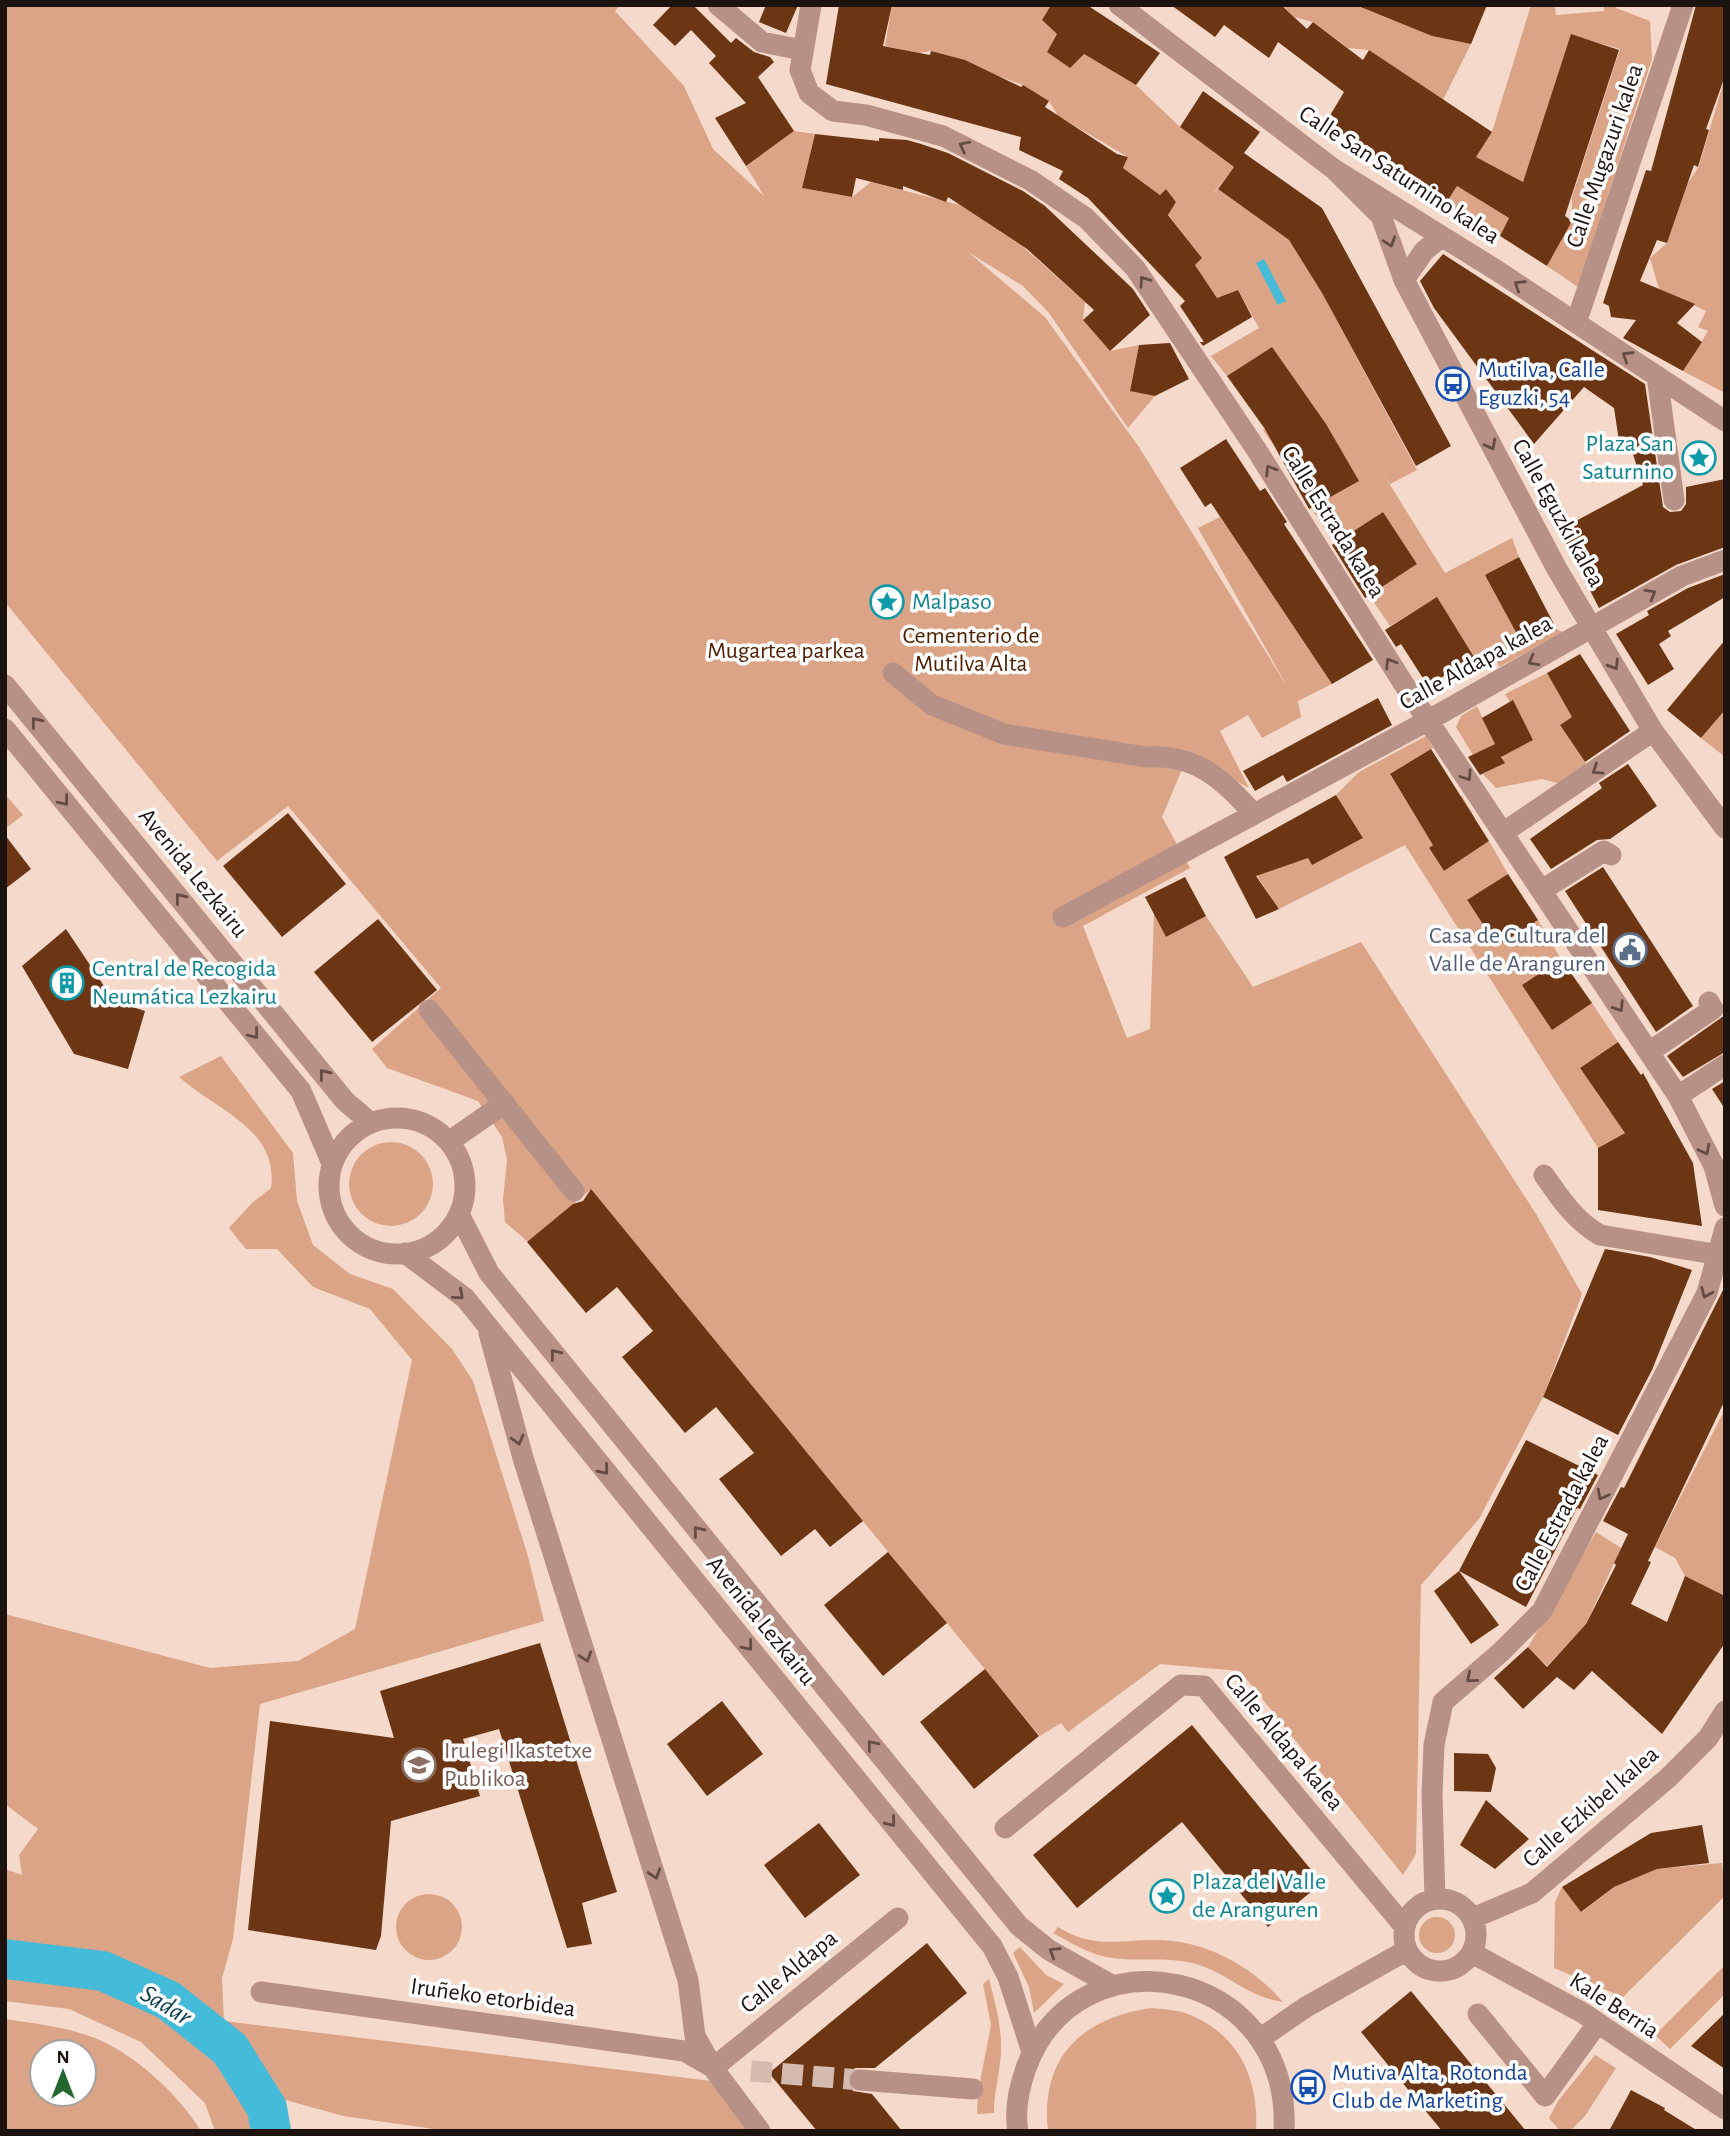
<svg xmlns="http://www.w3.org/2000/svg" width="1730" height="2136" viewBox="0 0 1730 2136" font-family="'Alegreya Sans',sans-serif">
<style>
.green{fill:#dba486;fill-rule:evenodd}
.water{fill:#44bbd8}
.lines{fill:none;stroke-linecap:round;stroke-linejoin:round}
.river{stroke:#44bbd8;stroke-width:40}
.building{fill:#6c3615}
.minor-tunnel{stroke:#d5bbaf;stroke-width:21;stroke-dasharray:21 10;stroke-linecap:butt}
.minor{stroke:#b89186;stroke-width:21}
.oneway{stroke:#634c44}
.labels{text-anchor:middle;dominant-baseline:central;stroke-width:7;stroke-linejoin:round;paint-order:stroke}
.street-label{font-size:24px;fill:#1d130e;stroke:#fff}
.transit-label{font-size:24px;fill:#164399;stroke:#fff;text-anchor:start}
.culture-label{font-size:24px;fill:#0d838f;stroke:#fff;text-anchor:start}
.park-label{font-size:24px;fill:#512000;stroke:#fff}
.service-label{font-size:24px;fill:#4e5e75;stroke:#fff;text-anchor:end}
.education-label{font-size:24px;fill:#785e54;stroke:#fff;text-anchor:start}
.water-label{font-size:26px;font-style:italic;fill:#104450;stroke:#fff}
</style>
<rect width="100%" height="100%" fill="#f5d9cb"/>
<path class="green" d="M5 5H620L615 11 684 86 713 149 764 196 746 166 794 131 815 134 802 188 852 197 871 182 960 205 1022 246 1085 302 1083 320 1110 351 1139 345 1130 390 1155 396 1128 428 1049 313 1023 286 968 252 1045 317 1139 447 1288 688 1198 528 1220 517 1332 684 1298 701 1301 717 1262 738 1248 715 1220 731 1249 788 1188 755 1162 817 1190 868 1083 926 1127 1038 1150 1029 1154 914 1166 937 1206 916 1253 987 1361 942 1536 1214 1582 1294 1543 1397 1479 1519 1421 1585 1416 1854 1403 1875 1240 1671 1160 1664 1068 1732 1061 1723 1040 1736 590 1190 528 1242 505 1222 503 1199 507 1160 502 1137 478 1101 387 1068 372 1049 441 988 288 806 217 861 5 602Z
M892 5H1051L1042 20 1057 34 1047 52 1070 67 1084 54 1136 85 1180 127 1234 167 1213 194 1218 189 1289 240 1322 293 1417 470 1390 484 1382 472 1445 573 1512 538 1519 557 1486 575 1524 646 1557 630 1564 632 1499 667 1491 646 1474 657 1437 598 1390 626 1369 595 1417 564 1383 512 1335 543 1311 508 1358 481 1278 451 1263 430 1307 400 1272 347 1227 376 1211 356 1259 328 1238 290 1217 298 1195 265 1202 258 1168 214 1176 202 1166 189 1160 195 1123 168 1128 157 1058 116 1049 101 1023 85 931 51 919 53 885 46Z
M1281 5H1355L1432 36 1471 44 1443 100 1369 50 1348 48 1313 22 1294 17Z
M1531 5H1555L1556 15 1604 11V5H1617L1616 8 1650 21 1652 59 1578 287 1547 266 1572 221V197L1620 49 1572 35 1523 182 1476 157 1492 132Z
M1725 77V393L1683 371 1708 331 1698 327 1706 311 1659 289 1650 258 1667 243 1688 183 1699 166Z
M1457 186 1509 218 1500 236 1445 205Z
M1547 673 1572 717 1560 725 1588 767 1572 787 1542 779 1496 788 1483 774 1504 763 1502 756 1533 740 1505 694Z
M1477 706 1495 744 1473 755 1456 727 1461 716Z
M1725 710V757L1701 738Z
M1426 736 1433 748 1390 775 1419 822 1462 796 1475 818 1429 849 1444 871 1489 841 1508 874 1467 901 1497 946 1538 920 1561 959 1522 985 1592 1003 1618 1042 1580 1068 1610 1112 1649 1087 1664 1111 1598 1148 1405 845 1279 909 1257 876 1298 841 1312 864 1363 838 1336 795 1359 772Z
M5 794 23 815 5 829Z
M221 1056 293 1153 297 1201 313 1245 350 1274 393 1289 452 1349 473 1381 527 1553 544 1621 260 1704 233 1939 222 1978 224 2021 711 2081 751 2131H448L343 2116 275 2097 283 2131H215L205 2103 141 2042 69 2009 5 2001V1869L22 1875 19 1855 38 1829 5 1804V1614L210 1668 298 1661 355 1629 412 1360 370 1309 313 1287 277 1249H246L229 1228 252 1203 271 1188C279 1129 216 1110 179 1077Z
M349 1184a42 42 0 1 1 84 0a42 42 0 1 1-84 0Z
M1725 1409V1596L1685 1576 1675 1558 1655 1547Z
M1596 1532 1621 1548 1586 1624 1547 1666 1528 1647Z
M1722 1863 1725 1896 1623 1997 1554 1968 1555 1902 1562 1887 1582 1912 1614 1887 1657 1869Z
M396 1927a33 33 0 1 1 66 0a33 33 0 1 1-66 0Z
M1419 1935a18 18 0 1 1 36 0a18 18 0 1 1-36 0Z
M1058 1927C1093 1949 1118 1940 1156 1940 1205 1940 1252 1966 1283 2002 1247 1997 1231 1975 1199 1965 1170 1956 1142 1962 1113 1958 1092 1956 1071 1943 1053 1933Z
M1020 1947 1046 1975 1064 1984 1034 2013 1029 1987 1013 1953Z
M1725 1965V1994L1670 2049 1655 2035Z
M989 1979C996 2006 1004 2034 1000 2063 998 2080 994 2095 994 2113L977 2114 978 2092 991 2025 983 1984Z
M1151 2008C1163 2009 1177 2010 1188 2014 1239 2034 1259 2079 1256 2131H1048C1040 2057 1082 2018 1151 2008Z
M5 2019C38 2024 76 2028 106 2043 143 2062 179 2096 201 2131H5ZM42 2052H84V2094H42Z
M1595 2055 1616 2068 1585 2116 1570 2131H1560L1549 2118 1558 2101Z"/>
<path class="water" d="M1264 259 1286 301 1278 305 1256 263Z"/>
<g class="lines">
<path class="river" d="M5 1959 103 1971 168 2000 230 2049 267 2108 271 2131"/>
</g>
<path class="building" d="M672 5H693L731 43 736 38 754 52 770 57 774 62 758 77 794 131 746 166 715 118 746 103 709 63 716 56 691 30 675 46 653 25Z
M766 5H798L786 33 759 22Z
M839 5H892L883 46 930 55 931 51 965 60 1021 87 1023 85 1049 101 1045 107 1117 154 1128 157 1123 168 1160 195 1166 189 1176 202 1168 215 1202 258 1195 265 1217 298 1238 290 1252 317 1203 346 1200 342H1204L1180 306 1185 301 1088 198 1059 179 1063 171 1019 150 1021 137 826 84Z
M1051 5H1087L1160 53 1136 85 1084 54 1070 68 1047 52 1057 34 1042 20Z
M1171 5H1281L1307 29 1313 22 1363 60 1369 50 1492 132 1476 157 1523 182 1571 34 1619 50 1565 216 1572 221 1547 266 1500 236 1509 218 1457 186 1445 205 1326 122 1344 92 1278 42 1269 58 1224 25 1215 37Z
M1487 5 1471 44 1432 36 1358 6Z
M1696 5H1725V76L1706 129 1709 130 1698 167 1694 165 1667 243 1657 240 1640 281 1695 304 1677 323 1702 342 1683 371 1623 338 1636 320 1611 317 1609 306 1603 303 1646 170 1651 171Z
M1203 91 1260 132 1244 153 1322 208 1451 446 1416 466 1322 293 1289 240 1218 189 1234 167 1180 127Z
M815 134 879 141V138L907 140 921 144 948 153 1023 191 1045 206 1133 289 1150 315 1110 351 1083 320 1094 310 1027 249 948 197 946 202 903 186V190L856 178 852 197 802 188Z
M1443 254 1645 384 1663 507 1670 512 1681 511 1686 504V487L1725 479V547L1676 565 1599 608 1559 530 1643 485 1628 439 1619 441 1614 408 1584 387 1534 444 1434 308 1420 281Z
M1170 343 1189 379 1155 396 1130 391 1139 345Z
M1272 347 1326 424 1359 481 1309 509 1265 429 1227 376Z
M1226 439 1260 491 1265 488 1287 522 1284 524 1373 660 1332 684 1211 503 1205 507 1180 468Z
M1383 512 1417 564 1365 598 1332 545Z
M1519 557 1557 630 1524 647 1485 575Z
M1725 574V597L1668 631 1671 636 1659 644 1674 669 1648 685 1616 634 1649 615 1647 611 1688 588Z
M1437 597 1474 657 1428 686 1401 644 1396 647 1385 630Z
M1725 640V710L1701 738 1667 710Z
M1580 654 1630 731 1585 762 1560 725 1572 717 1547 673Z
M1378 698 1392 725 1287 782 1283 775 1255 791 1243 771Z
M1513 700 1533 740 1501 757 1505 763 1480 775 1468 757 1495 744 1482 718Z
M1431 749 1489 841 1444 871 1429 848 1433 845 1390 774Z
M1628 764 1657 806 1610 839 1597 840 1551 869 1530 839 1602 788 1599 783Z
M1336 795 1363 838 1312 865 1308 858 1256 876 1279 909 1256 919 1224 857Z
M288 813 346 884 282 937 223 866Z
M5 835 31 869 5 889Z
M1603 867 1693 1006 1656 1032 1565 891Z
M1508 874 1538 920 1497 946 1467 900Z
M1185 877 1206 916 1166 937 1145 897Z
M378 919 437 990 372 1042 314 972Z
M66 929 114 1001 145 1011 128 1069 74 1054 22 966Z
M1561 959 1592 1003 1552 1030 1522 985Z
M1725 1015V1052L1683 1077 1667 1056Z
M1618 1042 1641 1075 1643 1073 1693 1163 1702 1226 1598 1210V1148L1625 1133 1580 1068Z
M1725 1081V1109L1712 1089Z
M591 1189 863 1521 830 1547 815 1529 781 1556 719 1479 754 1453 716 1407 685 1433 622 1357 653 1331 617 1287 586 1313 527 1242 573 1204 583 1201Z
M1605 1249 1650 1257 1692 1270 1652 1370 1618 1435 1543 1397Z
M1725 1286V1400L1648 1561 1651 1562 1631 1604 1667 1622 1685 1576 1725 1596V1643L1662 1734 1592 1671 1574 1690 1557 1677 1523 1709 1494 1678 1528 1647 1547 1667 1586 1624 1616 1565 1614 1563 1628 1534 1603 1521 1621 1487 1624 1488Z
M1526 1440 1598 1475 1580 1509 1577 1508 1526 1607 1459 1571Z
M888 1552 947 1623 883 1676 824 1605Z
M1459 1571 1499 1625 1471 1644 1434 1591Z
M540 1643 617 1892 582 1903 592 1944 567 1948 499 1729 463 1739 480 1796 391 1821 381 1936 376 1950 248 1930 270 1721 394 1738 380 1691Z
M985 1669 1039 1736 974 1789 920 1722Z
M722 1701 763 1754 707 1796 667 1744Z
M1192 1725 1322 1883 1268 1927 1182 1822 1077 1908 1033 1855Z
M1454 1753 1488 1754 1496 1768 1491 1792 1454 1791Z
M1486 1800 1529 1839 1495 1869 1460 1845Z
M819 1823 860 1875 805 1918 764 1865Z
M1702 1825 1709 1863 1657 1869 1614 1887 1581 1912 1562 1887 1651 1833Z
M927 1943 967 1993 875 2068H855L847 2078 853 2091 872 2094 902 2131H817L769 2073Z
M1411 1991 1526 2131H1442L1361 2032Z
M1725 2013V2069L1691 2046Z
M1631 2090 1665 2108 1664 2110 1698 2131H1609Z"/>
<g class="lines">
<path class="minor-tunnel" d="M751 2071 860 2080"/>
<path class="minor" d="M718 5 762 42 802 50
M811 5 800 70 809 93 833 111 866 115 943 136 1030 180 1086 218 1135 268 1256 449 1405 686 1678 1096 1714 1166 1725 1206
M1119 5 1335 170 1496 270 1725 421
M1335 170 1381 216 1404 280 1557 569 1653 731 1725 828
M1404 280 1424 251 1440 238
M1576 323 1683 5
M1657 376 1674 500
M893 673 932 705 1004 734 1146 757C1197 754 1222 779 1254 814
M5 685 345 1101 371 1123
M5 729 301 1091 331 1161
M1504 832 1653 731
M1542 890 1604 851 1611 855
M1063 917 1429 720 1682 576 1725 560
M429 1010 574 1191
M1649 1052 1713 1009 1709 1002
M1678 1096 1725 1065
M329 1186a68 68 0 1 1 136 0a68 68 0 1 1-136 0Z
M450 1141 505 1103
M1544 1175C1560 1198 1575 1221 1600 1235L1720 1255
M459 1214 489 1273 1019 1926 1049 1950 1113 1986
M405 1253 465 1298 992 1946 1008 1977 1032 2052
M489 1333 523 1458 688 1980 695 2036 713 2068 760 2131
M1005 1828 1181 1685 1204 1686 1404 1926
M1404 1935a36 36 0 1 1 72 0a36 36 0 1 1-72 0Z
M1435 1899 1432 1794 1434 1745 1443 1702 1501 1652 1542 1611 1707 1293 1725 1228
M1473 1918 1532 1893 1668 1778 1708 1738 1725 1711
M1472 1953 1583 2013 1725 2109
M261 1992 684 2051 712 2067
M1478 2014 1545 2096 1597 2024
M1261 2038 1306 2007 1407 1950
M713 2068 898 1918
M860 2080 973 2089
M1018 2131C1014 2110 1019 2088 1026 2068 1078 1926 1292 1967 1284 2131"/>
</g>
<defs><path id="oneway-chevron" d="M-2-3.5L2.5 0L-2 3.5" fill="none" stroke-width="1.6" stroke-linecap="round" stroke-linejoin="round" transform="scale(1.75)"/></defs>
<g class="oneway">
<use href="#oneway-chevron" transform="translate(964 146) rotate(-153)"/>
<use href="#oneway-chevron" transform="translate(1390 242) rotate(71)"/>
<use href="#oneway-chevron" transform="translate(1144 281) rotate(-125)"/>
<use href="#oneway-chevron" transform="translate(1519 285) rotate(-147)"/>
<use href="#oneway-chevron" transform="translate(1627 356) rotate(-147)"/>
<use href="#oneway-chevron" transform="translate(1491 445) rotate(62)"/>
<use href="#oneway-chevron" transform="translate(1270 470) rotate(-122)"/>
<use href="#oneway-chevron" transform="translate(1651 594) rotate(-30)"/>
<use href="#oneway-chevron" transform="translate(1533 661) rotate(151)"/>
<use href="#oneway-chevron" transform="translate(1390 663) rotate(-122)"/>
<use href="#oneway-chevron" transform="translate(1614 665) rotate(59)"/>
<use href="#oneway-chevron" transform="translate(36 722) rotate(-129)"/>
<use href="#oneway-chevron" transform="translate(1597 770) rotate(146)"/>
<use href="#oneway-chevron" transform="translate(1467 776) rotate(56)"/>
<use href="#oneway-chevron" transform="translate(64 801) rotate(51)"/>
<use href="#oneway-chevron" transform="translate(180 898) rotate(-129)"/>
<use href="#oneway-chevron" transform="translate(1619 1007) rotate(57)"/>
<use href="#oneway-chevron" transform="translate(254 1034) rotate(51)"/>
<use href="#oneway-chevron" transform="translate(324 1074) rotate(-129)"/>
<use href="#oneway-chevron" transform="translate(1705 1150) rotate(63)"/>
<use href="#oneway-chevron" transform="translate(1706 1293) rotate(113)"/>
<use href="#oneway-chevron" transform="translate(459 1295) rotate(41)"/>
<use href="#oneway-chevron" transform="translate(555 1354) rotate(-129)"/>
<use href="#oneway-chevron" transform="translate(518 1440) rotate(75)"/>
<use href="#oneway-chevron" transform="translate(604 1470) rotate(51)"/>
<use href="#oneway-chevron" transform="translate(1602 1495) rotate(117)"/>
<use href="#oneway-chevron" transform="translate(698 1531) rotate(-129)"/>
<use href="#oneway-chevron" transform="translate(748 1646) rotate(51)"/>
<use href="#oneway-chevron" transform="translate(586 1657) rotate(72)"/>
<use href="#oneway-chevron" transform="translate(1471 1678) rotate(140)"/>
<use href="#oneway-chevron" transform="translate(872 1745) rotate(-129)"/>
<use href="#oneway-chevron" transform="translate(891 1822) rotate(51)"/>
<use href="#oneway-chevron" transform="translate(655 1874) rotate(72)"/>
<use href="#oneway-chevron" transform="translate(1054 1952) rotate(-148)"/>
</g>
<defs>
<symbol id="bus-ring" viewBox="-11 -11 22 22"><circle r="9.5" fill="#fff" stroke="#1a4fb4" stroke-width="1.5"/><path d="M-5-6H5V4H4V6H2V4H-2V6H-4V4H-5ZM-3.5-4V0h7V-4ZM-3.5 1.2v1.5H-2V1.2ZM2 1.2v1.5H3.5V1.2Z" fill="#1a4fb4"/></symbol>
<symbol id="sight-ring" viewBox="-11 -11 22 22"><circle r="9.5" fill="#fff" stroke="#0f9aa8" stroke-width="1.5"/><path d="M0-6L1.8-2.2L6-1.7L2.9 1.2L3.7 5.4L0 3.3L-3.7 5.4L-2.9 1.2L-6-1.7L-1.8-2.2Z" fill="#0f9aa8"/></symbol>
<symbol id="civic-ring" viewBox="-11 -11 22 22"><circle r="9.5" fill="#fff" stroke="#5c6f8a" stroke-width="1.5"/><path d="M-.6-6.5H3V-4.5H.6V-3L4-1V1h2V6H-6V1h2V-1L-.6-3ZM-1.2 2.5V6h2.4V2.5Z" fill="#5c6f8a"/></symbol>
<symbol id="building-ring" viewBox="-11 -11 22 22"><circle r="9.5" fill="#fff" stroke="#0f9aa8" stroke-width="1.5"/><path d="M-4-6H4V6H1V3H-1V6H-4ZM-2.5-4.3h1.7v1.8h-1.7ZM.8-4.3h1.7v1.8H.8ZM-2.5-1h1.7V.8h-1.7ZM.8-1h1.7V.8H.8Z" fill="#0f9aa8"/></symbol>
<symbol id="school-ring" viewBox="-11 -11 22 22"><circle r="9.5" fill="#fff" stroke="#8d6e63" stroke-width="1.5"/><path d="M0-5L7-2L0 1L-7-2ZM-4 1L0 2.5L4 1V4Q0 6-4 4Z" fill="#8d6e63"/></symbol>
</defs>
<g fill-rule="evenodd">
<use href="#bus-ring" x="1434" y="365" width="38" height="38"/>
<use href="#sight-ring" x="1680" y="439" width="38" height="38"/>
<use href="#sight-ring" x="868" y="583" width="38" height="38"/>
<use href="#civic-ring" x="1611" y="931" width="38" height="38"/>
<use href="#building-ring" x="48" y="964" width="38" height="38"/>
<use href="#school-ring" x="400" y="1746" width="38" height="38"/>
<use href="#sight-ring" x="1148" y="1877" width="38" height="38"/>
<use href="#bus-ring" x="1289" y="2068" width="38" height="38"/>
</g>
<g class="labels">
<g class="street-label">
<text transform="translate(1605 156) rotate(-71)">Calle Mugazuri kalea</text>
<text transform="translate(1399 175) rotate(33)">Calle San Saturnino kalea</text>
<text transform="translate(1558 513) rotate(61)">Calle Eguzki kalea</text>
<text transform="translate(1333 522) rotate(58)">Calle Estrada kalea</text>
<text transform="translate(1476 663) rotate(-29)">Calle Aldapa kalea</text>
<text transform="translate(193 873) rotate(51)">Avenida Lezkairu</text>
<text transform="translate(1562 1513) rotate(-62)">Calle Estrada kalea</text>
<text transform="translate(761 1621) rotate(51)">Avenida Lezkairu</text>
<text transform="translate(1284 1742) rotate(50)">Calle Aldapa kalea</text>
<text transform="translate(1591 1807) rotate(-41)">Calle Ezkibel kalea</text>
<text transform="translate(789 1972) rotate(-39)">Calle Aldapa</text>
<text transform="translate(493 1998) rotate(8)">Iruñeko etorbidea</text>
<text transform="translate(1614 2006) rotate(33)">Kale Berria</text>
</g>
<g class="transit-label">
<text x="1478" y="370">Mutilva, Calle<tspan x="1478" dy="28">Eguzki, 54</tspan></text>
<text x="1332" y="2073">Mutiva Alta, Rotonda<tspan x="1332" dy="28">Club de Marketing</tspan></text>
</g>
<g class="culture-label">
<text x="1674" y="444" text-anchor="end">Plaza San<tspan x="1674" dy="28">Saturnino</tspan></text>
<text x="912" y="602">Malpaso</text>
<text x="92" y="969">Central de Recogida<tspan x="92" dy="28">Neumática Lezkairu</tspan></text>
<text x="1192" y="1882">Plaza del Valle<tspan x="1192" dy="28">de Aranguren</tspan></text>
</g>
<g class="park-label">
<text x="971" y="636">Cementerio de<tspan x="971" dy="28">Mutilva Alta</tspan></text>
<text x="786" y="651">Mugartea parkea</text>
</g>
<g class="service-label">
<text x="1606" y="936">Casa de Cultura del<tspan x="1606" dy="28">Valle de Aranguren</tspan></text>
</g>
<g class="education-label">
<text x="444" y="1751">Irulegi Ikastetxe<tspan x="444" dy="28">Publikoa</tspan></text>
</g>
<g class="water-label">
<text transform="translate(166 2005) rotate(31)">Sadar</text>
</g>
</g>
<rect width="1730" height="2136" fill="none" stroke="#1d130e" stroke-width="14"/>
<g transform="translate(63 2073)"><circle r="33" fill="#ffffff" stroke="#a5a19f" stroke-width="2"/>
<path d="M0-5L12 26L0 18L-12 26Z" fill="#25652e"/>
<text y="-10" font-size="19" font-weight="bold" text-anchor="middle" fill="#1d130e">N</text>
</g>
</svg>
